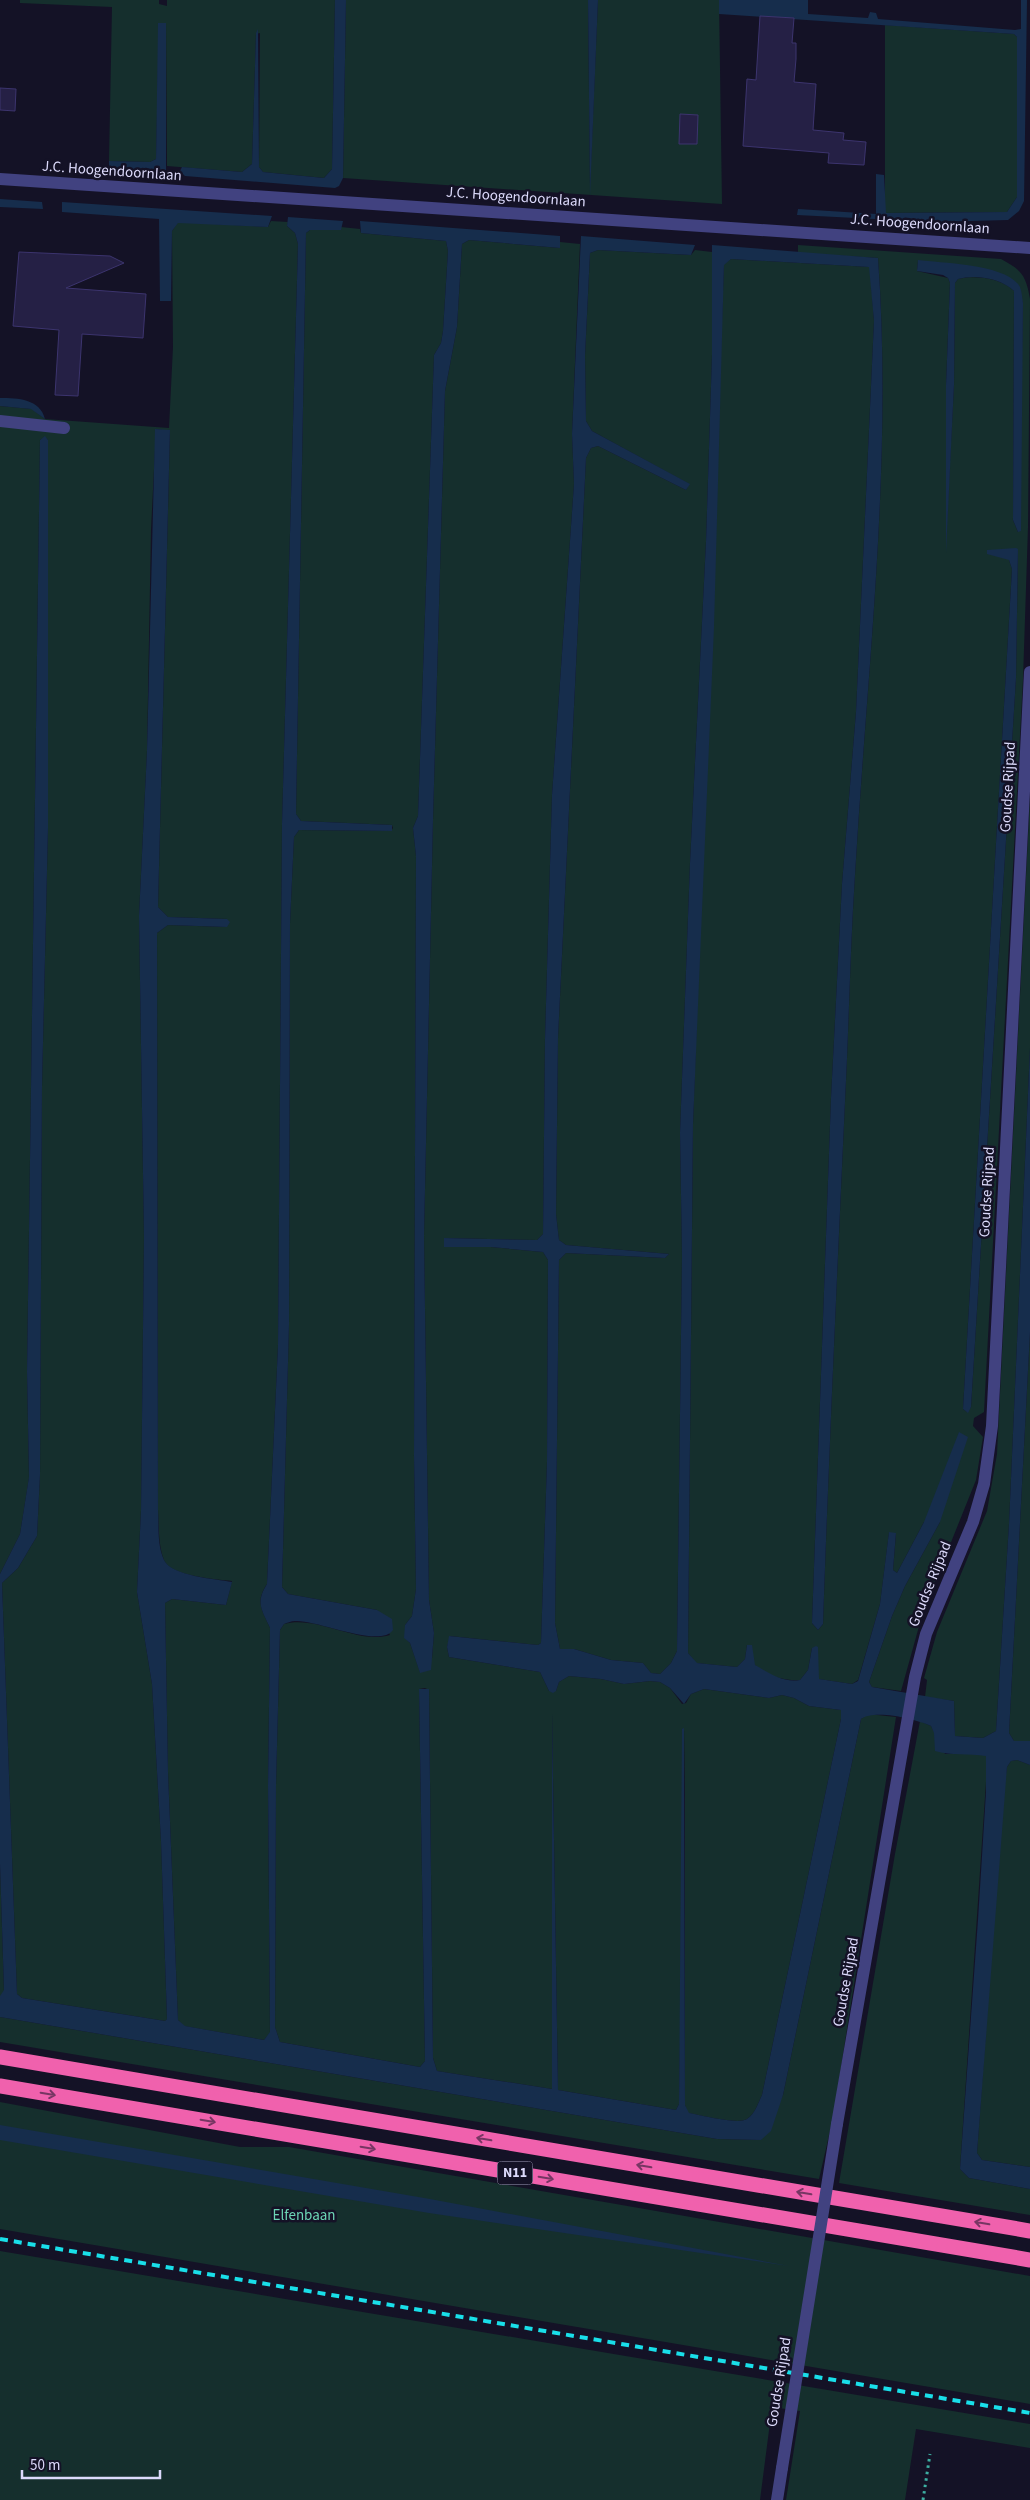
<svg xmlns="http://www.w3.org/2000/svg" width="1030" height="2500" viewBox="0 0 1030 2500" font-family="'Source Sans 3',sans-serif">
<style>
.green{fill:#152f2d;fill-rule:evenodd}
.water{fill:#162d4c}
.building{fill:#252045;stroke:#3c346e}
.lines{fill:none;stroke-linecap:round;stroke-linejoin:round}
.path{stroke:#3caea1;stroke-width:3;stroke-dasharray:2.5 4;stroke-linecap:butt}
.minor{stroke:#414280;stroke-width:12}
.highway{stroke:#f061ad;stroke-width:15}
.rail{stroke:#19dfe9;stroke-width:4;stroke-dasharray:8 6;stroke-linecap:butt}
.minor-bridge{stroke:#414280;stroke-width:12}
.oneway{stroke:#773663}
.labels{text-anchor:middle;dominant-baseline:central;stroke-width:5;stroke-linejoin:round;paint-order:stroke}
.shield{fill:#141226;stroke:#a09ebb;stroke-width:1}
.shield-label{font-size:14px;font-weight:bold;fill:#dcdafb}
.street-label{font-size:15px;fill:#dcdafb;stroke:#141226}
.park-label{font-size:15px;fill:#6cd5b5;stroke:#141226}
</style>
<rect width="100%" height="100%" fill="#141226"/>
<path class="green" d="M20 0H159V4L167 6V0H335L332 169 324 178 263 172 259 167 260 33 256 34 252 164 242 172 167 166 166 23H159L156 159 150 162 109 161 112 7 20 3Z
M346 0H588L590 185 598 0H719L722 204 343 178Z
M885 25 1014 34 1017 37V197L1007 212 885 213Z
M271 221 288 222 287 226 295 233 298 244 282 824 278 1346 267 1584C255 1602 262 1610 270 1628L268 1786 270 2033 264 2040 184 2026 178 2020 168 1772 165 1603 172 1599 226 1605 232 1581C215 1579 170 1576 164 1560 158 1545 159 1526 158 1510L157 933 168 925 227 927V919L168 917 158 907 170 431 156 429 151 530 147 751 139 916 144 1237 141 1511 137 1592 152 1684 161 1841 167 2019 165 2021 22 1998 17 1994 2 1583 18 1568 37 1536 40 1475 42 1086 48 828V440L45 437 40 440 31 1088 27 1372 29 1478 20 1534 0 1574V406L32 409 45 419 169 428 173 347 172 231 178 222 268 227Z
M341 227 360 229 361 233 446 241 448 251 443 331 441 343 434 355 418 816 413 828 416 856 414 1456 416 1589 412 1616 405 1625V1638L410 1643 420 1672 432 1658 434 1633 429 1600 424 1236 433 820 445 391 457 327 462 244 469 240 560 248V242L580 244 572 434 574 484 552 795 545 1039 543 1234 537 1240 444 1238 445 1247H491L543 1252 548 1260 547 1462 541 1643 538 1645 450 1636 447 1647 449 1657 540 1672 549 1691H556L559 1682 569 1676 601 1679 624 1684 650 1681 660 1682 670 1688 682 1704 686 1703 691 1694 704 1689 769 1698 782 1695 794 1698 809 1706 841 1710V1719L762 2095C758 2103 755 2114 747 2119 738 2125 701 2115 688 2113L685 2105V1729L679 2104 676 2110 558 2090 552 1714V2089L437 2071 433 2058 429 1690 425 1688 419 1689 425 2061 420 2067 280 2042 275 2027 276 1785 280 1630 284 1624C318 1615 358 1645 390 1635L377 1610 288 1594 282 1587 289 1325 290 923 294 837 299 830 391 831 393 828 392 825 301 821 296 814 306 233 310 230H340Z
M798 245 1001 259C1022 270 1026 276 1030 299L1028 527 1023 679 984 1412 974 1418 973 1426 983 1437 976 1480 923 1612 901 1691 872 1687 869 1682 892 1616 905 1586 940 1522H924L897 1573 893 1570 896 1534 889 1533 880 1604 858 1680 852 1684 818 1679V1648H812L808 1670 800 1680C788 1682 763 1675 755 1665 751 1660 749 1651 747 1645L745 1659 737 1667 696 1663 688 1653 693 1124 724 264 731 259 870 267 874 321 856 712 842 884 831 1098 812 1623 818 1630 823 1624C829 1449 837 1276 845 1102 849 1026 850 951 855 875 867 670 893 463 878 258L798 253ZM918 261 1011 279 1023 303 1018 532 1013 520 1014 291C1001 278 975 275 958 279L955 283 954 385 946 538V385L950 283 948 278 917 271ZM1018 549 1016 678 971 1407 967 1412 963 1409 1012 569 1009 560Z
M598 250 691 255 695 250 712 252V355L706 542 690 863 680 1133 682 1256 677 1651 671 1663 660 1674 651 1673 643 1663 611 1660 574 1649H560L555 1623 559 1260 566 1253 665 1258 669 1254 566 1245 559 1240 556 1214 558 1038 586 458 591 448 598 446 686 490 689 484 592 431 586 421 585 356 590 253Z
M1030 797V1048L1009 1524 996 1731 983 1738 955 1736 954 1701 925 1697 927 1680 924 1678 937 1632 987 1511 997 1454Z
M1030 1332V1741H1014L1009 1733Z
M868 1714 896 1717 833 2118 819 2179 0 2042V2017L717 2139 761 2140 783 2095 861 1719Z
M920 1721 931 1726 945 1754 966 1753 986 1755 987 1767 960 2169 969 2178 1030 2189V2215L839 2183 895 1854Z
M1017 1760 1030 1765V2167L982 2160 977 2153 1003 1794 1007 1767 1011 1761Z
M0 1864 4 1991 1 1996H0Z
M0 2102 240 2147H289L1030 2276V2404L0 2229Z
M0 2251 1030 2424V2448L916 2429 905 2500H786L800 2411 772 2407 760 2500H0Z"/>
<path class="water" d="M335 0H346L343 178 339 186 335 188 185 176 180 171 182 167 242 172 252 164 256 33 258 29 259 167 263 172 324 178 332 169Z
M588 0H598L590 196Z
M719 0H808V14L868 18 870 12 876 13 878 19 1015 30 1021 29V0H1027L1024 201 1019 211 1008 220 934 222 797 215 798 209 876 214V174L884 175 886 213 1007 212 1017 197V37L1014 34 719 14Z
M158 23H166V174L109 170V161L150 162 156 159Z
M0 199 42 202 43 209 0 207Z
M62 202 272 216 268 227 178 223 172 231 171 301H160L159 219 62 212Z
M288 217 343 221 341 230H310L306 233 296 814 301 821 392 825V831L299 830 294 837 290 923 289 1325 282 1587 288 1594 377 1610 392 1619 393 1630C380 1649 316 1619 295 1621 291 1621 287 1623 284 1624L280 1630 276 1785 275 2027 280 2042 420 2067 425 2061 419 1689H429L433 2058 437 2071 552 2089V1714L558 2090 676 2110 679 2104 682 1729 684 1728 685 2105 689 2113C701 2115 738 2125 747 2119 755 2114 758 2103 762 2095L841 1719V1710L809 1706 794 1698 782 1695 769 1698 704 1689 691 1694 684 1704 670 1688 660 1682 650 1681 624 1684 601 1679 569 1676 559 1682 556 1691 553 1693 549 1691 540 1672 449 1657 447 1647 449 1636 538 1645 541 1643 547 1462 548 1260 543 1252 491 1247H444V1238L537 1240 543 1234 545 1039 552 795 574 484 572 434 581 236 695 245 691 255 598 250 590 253 585 356 586 421 592 431 690 484 686 490 598 446 591 448 586 458 558 1038 556 1214 559 1240 566 1245 669 1254 665 1258 566 1253 559 1260 555 1623 560 1649H574L611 1660 643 1663 651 1673 660 1674 671 1663 677 1651 682 1256 680 1133 690 863 706 542 712 355V245L878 258C893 463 867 670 855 875 850 951 849 1026 845 1102 837 1276 829 1450 823 1624L818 1630 812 1623 831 1098 842 884 856 712 874 321 869 267 731 259 724 265 714 627 693 1124 688 1653 697 1663 737 1667 745 1659 747 1645H752L755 1665C769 1673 783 1683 800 1680L808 1670 812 1648 816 1646 818 1647 819 1679 852 1684 858 1681 880 1604 889 1532 896 1533 893 1570 897 1573 924 1522 959 1432 968 1437 940 1522 905 1586 892 1616 869 1682 872 1687 954 1701 955 1736 983 1738 996 1731 1009 1524 1030 1048V1332L1009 1733 1014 1741H1030V1765L1017 1760 1011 1761 1007 1767 977 2153 982 2160 1030 2167V2189L969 2178 960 2169 978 1920 986 1792V1756C969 1753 951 1756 935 1751L934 1733 931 1726C915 1719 875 1709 861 1719L783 2095 771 2131 761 2140 717 2139 0 2017V1996L4 1990 0 1864V1574L20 1534 29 1477 27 1372 31 1088 40 440 45 436 48 440V828L42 1086 40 1475 37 1536 18 1568 2 1583 17 1994 22 1998 165 2021 167 2019 161 1841 152 1684 137 1592 141 1511 144 1237 139 916 147 751 155 429 170 430 158 907 168 917 227 919 230 922 227 927 168 925 157 933 158 1510C159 1526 157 1545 164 1560 171 1576 216 1579 232 1582L226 1605 172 1599 165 1603 168 1772 178 2020 185 2026 264 2040 270 2032 268 1786 270 1628C262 1610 255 1603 267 1584L278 1346 282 824 298 244 295 233 287 226Z
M360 221 560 236V248L469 240 462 244 457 327 445 391 433 820 424 1236 429 1600 434 1633 431 1670 420 1673 410 1643 404 1638 405 1625 412 1616 416 1589 414 1456 416 856 413 828 418 816 434 355 441 343 443 331 448 251 446 241 361 233Z
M918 260C941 263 1008 264 1020 287 1022 292 1022 298 1023 303L1021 531 1018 532 1013 520 1014 291C1001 278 975 274 958 279L955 283 954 385 946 553V385L950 283 948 278 943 275 917 271Z
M0 398C18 398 40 399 45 419L31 409 0 406Z
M1016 548 1018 549 1016 678 971 1407 968 1413 963 1409 1012 569 1009 560 987 554V550Z
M0 2125 430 2199 789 2266 429 2213 0 2140Z"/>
<path class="building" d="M760 16 794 18 792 43H796V59L794 82 816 84 813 130 844 133 843 140 866 142 864 165 828 163 829 153 743 146 747 79 756 80Z
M0 88 16 89 15 111 0 110Z
M680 114 698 115 697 144H679Z
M19 252 110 256 124 263 66 288 146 294 143 338 82 334 78 396 55 395 59 330 13 326Z"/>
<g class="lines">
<path class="path" d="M923 2500 930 2454"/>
<path class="minor" d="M0 179 1030 248
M0 421 64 428
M837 2124 915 1677 926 1634 973 1522 984 1484 992 1426 1030 672
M777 2500 782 2468"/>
<path class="highway" d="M0 2057 1030 2231
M0 2086 1030 2260"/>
<path class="rail" d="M0 2239 1030 2413"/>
<path class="minor-bridge" d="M782 2468 837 2124"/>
</g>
<defs><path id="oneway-shaft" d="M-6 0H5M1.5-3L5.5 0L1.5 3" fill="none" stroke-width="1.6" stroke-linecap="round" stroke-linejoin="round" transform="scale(1.25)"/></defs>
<g class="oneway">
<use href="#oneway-shaft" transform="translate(48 2094) rotate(10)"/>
<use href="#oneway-shaft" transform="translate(208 2121) rotate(10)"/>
<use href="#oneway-shaft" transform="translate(484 2139) rotate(-170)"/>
<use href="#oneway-shaft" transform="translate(368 2148) rotate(10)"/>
<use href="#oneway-shaft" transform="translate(644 2166) rotate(-170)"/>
<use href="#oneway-shaft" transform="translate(546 2178) rotate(10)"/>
<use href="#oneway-shaft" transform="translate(804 2193) rotate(-170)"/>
<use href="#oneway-shaft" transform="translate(982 2223) rotate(-170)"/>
</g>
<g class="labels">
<rect class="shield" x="497.5" y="2161.5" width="35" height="23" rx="4"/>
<g class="shield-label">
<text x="515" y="2173">N11</text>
</g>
<g class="street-label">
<text transform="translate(112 171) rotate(4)">J.C. Hoogendoornlaan</text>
<text transform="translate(516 197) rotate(4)">J.C. Hoogendoornlaan</text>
<text transform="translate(920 224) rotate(4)">J.C. Hoogendoornlaan</text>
<text transform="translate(1008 787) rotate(-87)">Goudse Rijpad</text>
<text transform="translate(987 1192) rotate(-87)">Goudse Rijpad</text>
<text transform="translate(930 1584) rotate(-68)">Goudse Rijpad</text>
<text transform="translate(846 1982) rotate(-80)">Goudse Rijpad</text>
<text transform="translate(779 2382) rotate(-81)">Goudse Rijpad</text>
</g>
<g class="park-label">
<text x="304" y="2215">Elfenbaan</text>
</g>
</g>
<path d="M22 2470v8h138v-8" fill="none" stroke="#dcdafb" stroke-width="2.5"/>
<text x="30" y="2470" font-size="15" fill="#dcdafb" stroke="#141226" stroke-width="4" paint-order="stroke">50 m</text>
</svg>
